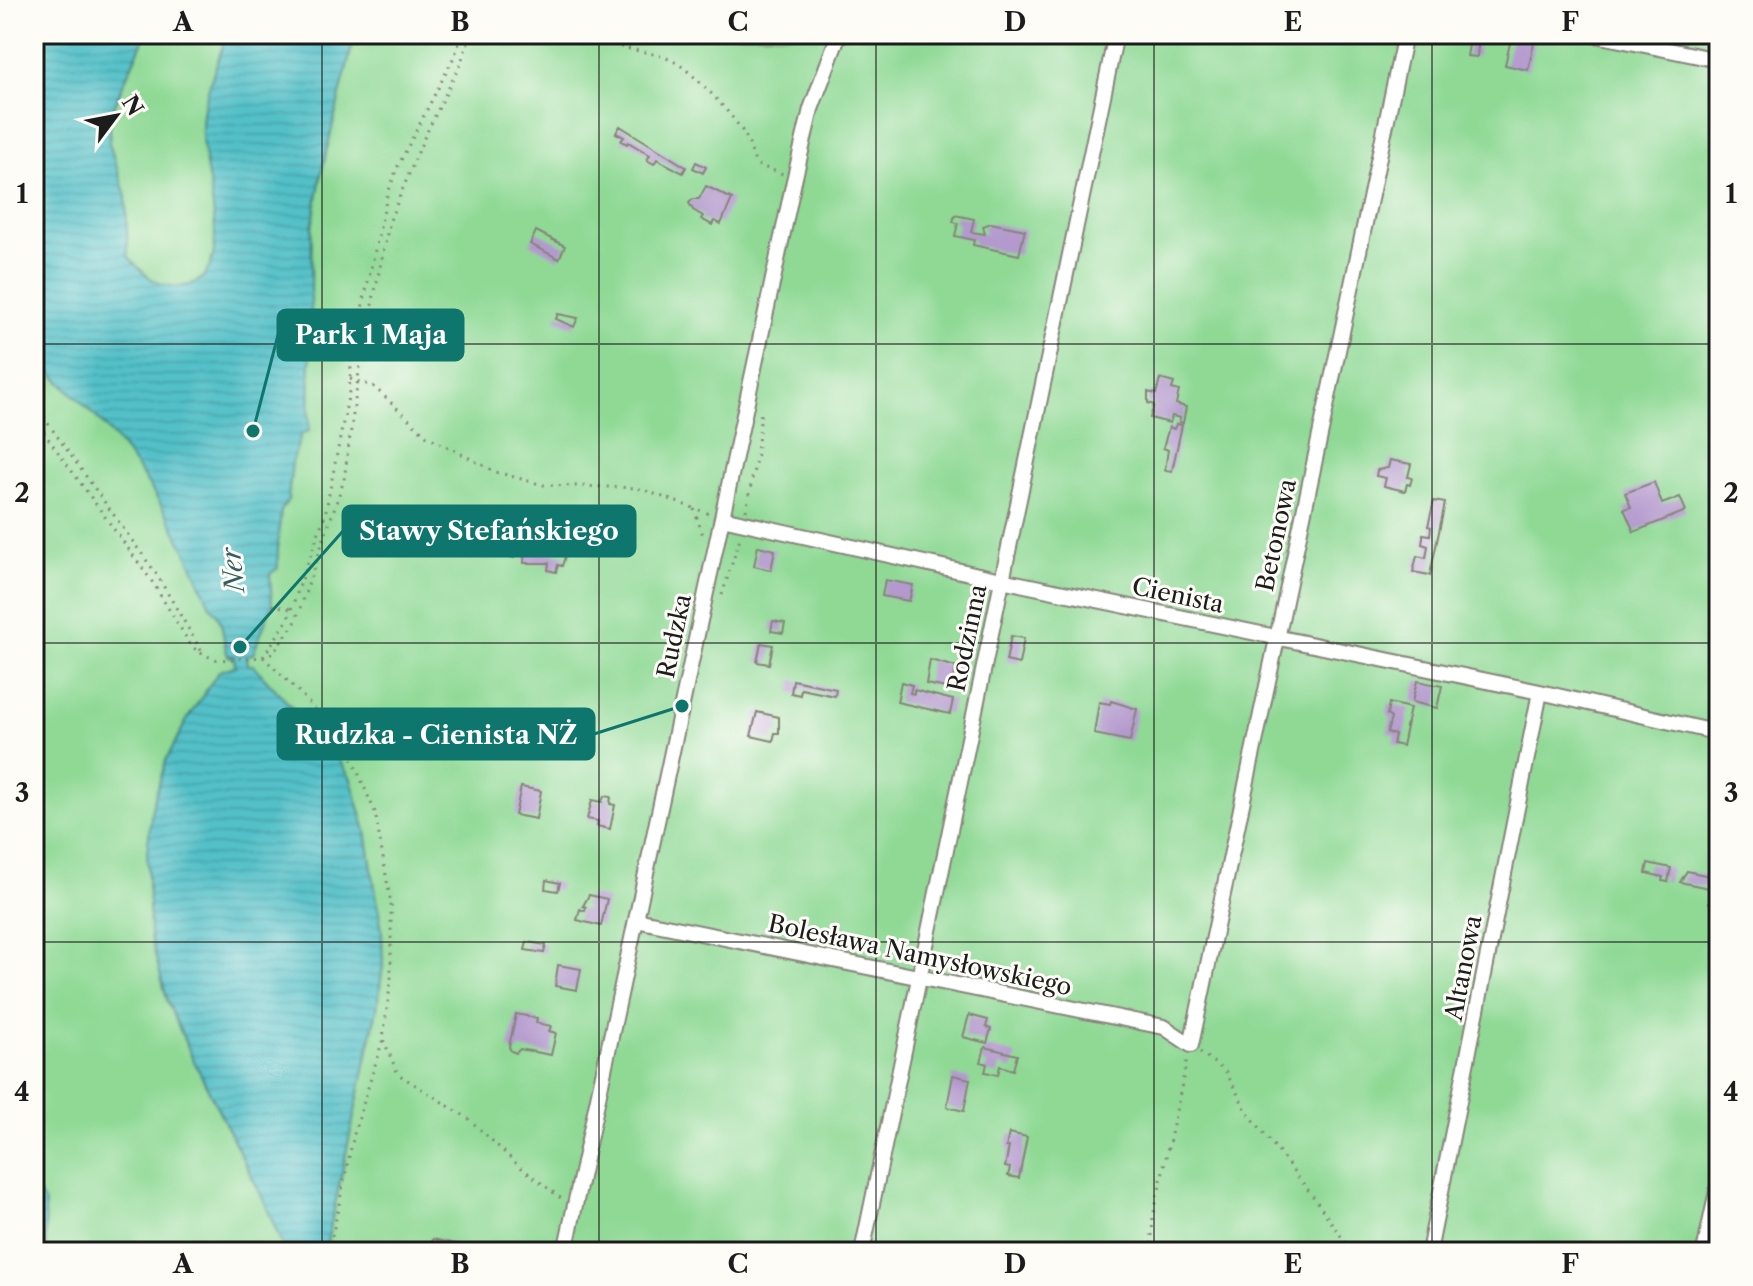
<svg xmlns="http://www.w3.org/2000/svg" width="1753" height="1286" viewBox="0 0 1753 1286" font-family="'Libre Caslon Text',serif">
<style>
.green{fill:#8fd995;stroke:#567a58;stroke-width:2}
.water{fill:url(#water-rules);stroke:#376e72;stroke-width:2}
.building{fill:#b399cd}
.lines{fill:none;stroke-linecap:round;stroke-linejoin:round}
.minor-casing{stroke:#86847a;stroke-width:18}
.path{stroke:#86847a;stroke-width:3;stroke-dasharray:2 6;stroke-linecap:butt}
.minor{stroke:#fff;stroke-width:14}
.grid{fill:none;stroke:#1c1c1c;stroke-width:2;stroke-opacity:0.55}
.labels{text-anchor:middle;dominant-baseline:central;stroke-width:6;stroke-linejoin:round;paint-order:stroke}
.street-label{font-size:24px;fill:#1c1c1c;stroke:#fdfcf7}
.water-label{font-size:26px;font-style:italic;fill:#325e61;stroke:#fdfcf7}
.leader{fill:none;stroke:#0f766e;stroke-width:3}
.callout-dot{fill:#0f766e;stroke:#fdfcf7;stroke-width:3}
.callout{fill:#0f766e;stroke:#0f766e;stroke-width:3}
.callout-label{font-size:26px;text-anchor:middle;font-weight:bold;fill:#fff}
.neatline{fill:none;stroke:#1c1c1c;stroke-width:3}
.grid-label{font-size:26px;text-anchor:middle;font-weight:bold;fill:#1c1c1c}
</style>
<defs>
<pattern id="water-rules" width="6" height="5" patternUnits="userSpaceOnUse" patternTransform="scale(2)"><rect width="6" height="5" fill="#52c0c8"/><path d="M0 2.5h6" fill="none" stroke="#47a4ab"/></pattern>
</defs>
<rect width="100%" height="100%" fill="#fdfcf7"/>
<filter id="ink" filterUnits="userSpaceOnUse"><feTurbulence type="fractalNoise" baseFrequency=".0125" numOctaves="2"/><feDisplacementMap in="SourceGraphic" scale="16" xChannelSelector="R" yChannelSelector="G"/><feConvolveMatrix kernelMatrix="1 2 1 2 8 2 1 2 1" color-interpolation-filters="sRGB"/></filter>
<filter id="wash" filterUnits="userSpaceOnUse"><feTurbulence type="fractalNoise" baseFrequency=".006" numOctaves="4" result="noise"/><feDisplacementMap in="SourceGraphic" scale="32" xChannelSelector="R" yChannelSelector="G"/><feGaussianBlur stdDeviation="1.8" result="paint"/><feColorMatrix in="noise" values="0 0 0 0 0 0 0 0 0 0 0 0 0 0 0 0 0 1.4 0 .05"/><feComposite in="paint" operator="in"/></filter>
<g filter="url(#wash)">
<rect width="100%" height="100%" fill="#f1edd7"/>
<path class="green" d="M34 34H1719V1252H34Z"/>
<path class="water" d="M34 34H146L121 89 111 116 109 143 126 196 128 256C144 275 158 289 184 286 240 279 203 171 202 137 200 103 214 73 224 42V34H355L322 170 312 229 309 431 301 434 292 463 288 500 281 511 278 540V568L270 574 272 605 253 654 247 655 248 665H253L336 755 351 779 366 831 382 930 383 966 377 1009 325 1252H285L265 1203 191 1055 168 1003 150 935 147 853 152 807 166 760 188 718 219 671 235 666 234 657 228 656C221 638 226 620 210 606 183 541 154 484 108 430 85 403 56 381 34 354Z
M34 1191 38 1192 45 1203 46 1252H34Z"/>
<g id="blocks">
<path class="building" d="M1471 34H1479L1477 57 1467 56Z
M1512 34H1536L1528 70 1505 65Z
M620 126 686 167 683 173 657 159 654 164 647 160 650 155 628 142 627 144 621 141 624 137 616 133Z
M696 162 706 167 703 173 693 168Z
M706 186 732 199 721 224 714 221 712 225 701 219 703 216 693 210 689 203 693 199H699Z
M955 215 974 219 971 232 985 234 983 226 991 223 1025 230 1019 255 973 245 974 240 955 236 958 223 953 222Z
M536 231 565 246 559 259 530 244Z
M558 314 578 318 574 327 556 319Z
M1160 379 1174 383 1172 389 1179 391 1176 404 1186 407 1183 423 1179 422 1180 418 1172 416 1170 423 1150 418 1154 405 1148 403V392L1156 394Z
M1176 424 1182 425 1172 471 1165 470 1168 450 1163 448 1169 427 1174 429Z
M1390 460 1411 464 1408 477 1412 478 1410 485 1407 484 1405 491 1384 486 1386 478 1376 476 1377 470 1388 468Z
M1654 482 1662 504 1680 497 1686 511 1634 532 1624 509 1631 507 1625 493Z
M1434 501 1445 503 1430 575 1413 572 1417 556 1426 558 1428 546 1422 544 1423 538V534L1430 535 1431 527 1428 526Z
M505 543 517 545 514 558 503 555Z
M758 546 775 550 771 570 754 566Z
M525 547 565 556 562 566 558 565 556 572 548 570 549 563H524Z
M885 580 913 585 909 601 882 596Z
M773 621 785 623 783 633 771 631Z
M1011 636 1024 638 1019 664 1006 661Z
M761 643 773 645 769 664 757 662Z
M930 660 956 667 952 689 926 684Z
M793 680 836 689 835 696 801 689 800 695 791 693Z
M1417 681 1442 686 1437 708 1412 702Z
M901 682 912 685 910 693 914 694V690L953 700 950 714 897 702Z
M1111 701 1137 709 1130 741 1094 734 1099 702 1110 704Z
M1389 703 1410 708 1402 746 1393 744 1395 735 1387 733 1391 718 1387 715Z
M757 712 779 717V733H775L773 741 751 736Z
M521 787 541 791 536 819 515 815Z
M604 796 611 797 610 804 615 805 610 829 597 826 598 821 587 819 592 800 602 802Z
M1648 863 1671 868 1668 882 1662 881 1663 877 1646 873Z
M1687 871 1719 878V905L1709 903 1712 884 1710 883 1709 888 1680 882Z
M546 880 560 883 558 891 545 889Z
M589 895 607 899 601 926 577 920 580 909 585 911 586 907 583 906Z
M527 942 546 945 544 953 525 950Z
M558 965 581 969 577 990 555 986Z
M516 1014 537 1018 536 1023 551 1026 549 1031 556 1033 551 1055 520 1049 516 1053 511 1051 509 1047Z
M969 1015 988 1020 986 1027 991 1029 987 1043 963 1037Z
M985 1047 1017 1055 1013 1070 1000 1066 998 1075 985 1072 987 1064 981 1062Z
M953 1075 970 1079 964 1111 947 1107Z
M1009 1133 1027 1137 1019 1178 1008 1176 1010 1168 1005 1167 1009 1147H1006Z
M433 1239 486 1251V1252H430Z"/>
</g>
</g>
<g filter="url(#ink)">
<use href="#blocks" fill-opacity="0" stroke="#86847a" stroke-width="2"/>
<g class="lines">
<defs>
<path id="minor" d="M1591 34 1718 60
M1712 34 1719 62
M722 518 1001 580 1540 692 1719 733
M636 920 1164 1027 1191 1045 1405 34
M565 1252 794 181 811 109 839 34
M862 1252 1116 34
M1429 1252 1540 692
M1704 1252 1719 1182"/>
</defs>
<use href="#minor" class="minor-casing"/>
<path class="path" d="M591 34C616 52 646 48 673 61 692 70 736 118 746 137 751 146 751 156 757 165L783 174
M350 379 373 386 427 436 496 472 543 485 638 488 710 514
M34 404 157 575 202 652
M34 419 151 580 192 647 204 655 218 660 266 657 273 653 295 623 344 480 361 357 390 220 423 140 460 65 471 34
M694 509 703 535
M746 511 757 453 761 412
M722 595 740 538
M272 605 291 609
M263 657 301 694 347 747 375 812 391 904V979L383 1039 398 1074 469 1119 519 1166 562 1199
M263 657 287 621 325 515 349 392 352 354 387 196 397 168 455 55 462 34
M1200 1052 1226 1072 1246 1110 1312 1195 1352 1252
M333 1252 332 1237 354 1134 383 1039
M1151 1252 1153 1217 1188 1056"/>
<use href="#minor" class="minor"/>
</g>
</g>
<path class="grid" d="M322 34V1252M599 34V1252M876 34V1252M1154 34V1252M1432 34V1252M34 344H1719M34 643H1719M34 942H1719"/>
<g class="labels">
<g class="street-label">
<text transform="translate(1276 535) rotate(-78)">Betonowa</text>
<text transform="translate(1178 595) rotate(12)">Cienista</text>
<text transform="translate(674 636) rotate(-78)">Rudzka</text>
<text transform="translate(967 638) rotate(-78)">Rodzinna</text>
<text transform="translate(920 955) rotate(12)">Bolesława Namysłowskiego</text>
<text transform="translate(1463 968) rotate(-79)">Altanowa</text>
</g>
<g class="water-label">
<text transform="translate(233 570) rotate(-96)">Ner</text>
</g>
</g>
<path class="leader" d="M253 431L278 335M240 647L343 531M682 706L594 734"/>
<g class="callout-dot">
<circle cx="253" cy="431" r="8"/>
<circle cx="240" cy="647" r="8"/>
<circle cx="682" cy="706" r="8"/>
</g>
<g class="callout">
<rect x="278" y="310" width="185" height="50" rx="8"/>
<rect x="343" y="506" width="292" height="50" rx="8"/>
<rect x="278" y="709" width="316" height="50" rx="8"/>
</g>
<g class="callout-label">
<text x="371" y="344">Park 1 Maja</text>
<text x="489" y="540">Stawy Stefańskiego</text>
<text x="436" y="744">Rudzka - Cienista NŻ</text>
</g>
<rect width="1753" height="1286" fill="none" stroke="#fdfcf7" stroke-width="88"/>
<g transform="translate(116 116) rotate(58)" stroke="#fdfcf7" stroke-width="6" paint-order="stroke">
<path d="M0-6L14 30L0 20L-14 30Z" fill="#1c1c1c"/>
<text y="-12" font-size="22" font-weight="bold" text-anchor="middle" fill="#1c1c1c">N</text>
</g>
<rect x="44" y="44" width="1665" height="1198" class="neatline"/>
<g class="grid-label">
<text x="183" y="31">A</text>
<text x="460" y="31">B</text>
<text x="738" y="31">C</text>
<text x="1015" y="31">D</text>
<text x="1293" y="31">E</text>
<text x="1570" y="31">F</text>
<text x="22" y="203">1</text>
<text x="1731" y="203">1</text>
<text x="22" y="502">2</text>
<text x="1731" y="502">2</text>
<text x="22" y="802">3</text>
<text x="1731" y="802">3</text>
<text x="22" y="1101">4</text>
<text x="1731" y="1101">4</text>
<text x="183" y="1273">A</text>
<text x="460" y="1273">B</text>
<text x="738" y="1273">C</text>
<text x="1015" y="1273">D</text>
<text x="1293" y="1273">E</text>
<text x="1570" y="1273">F</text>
</g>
</svg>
